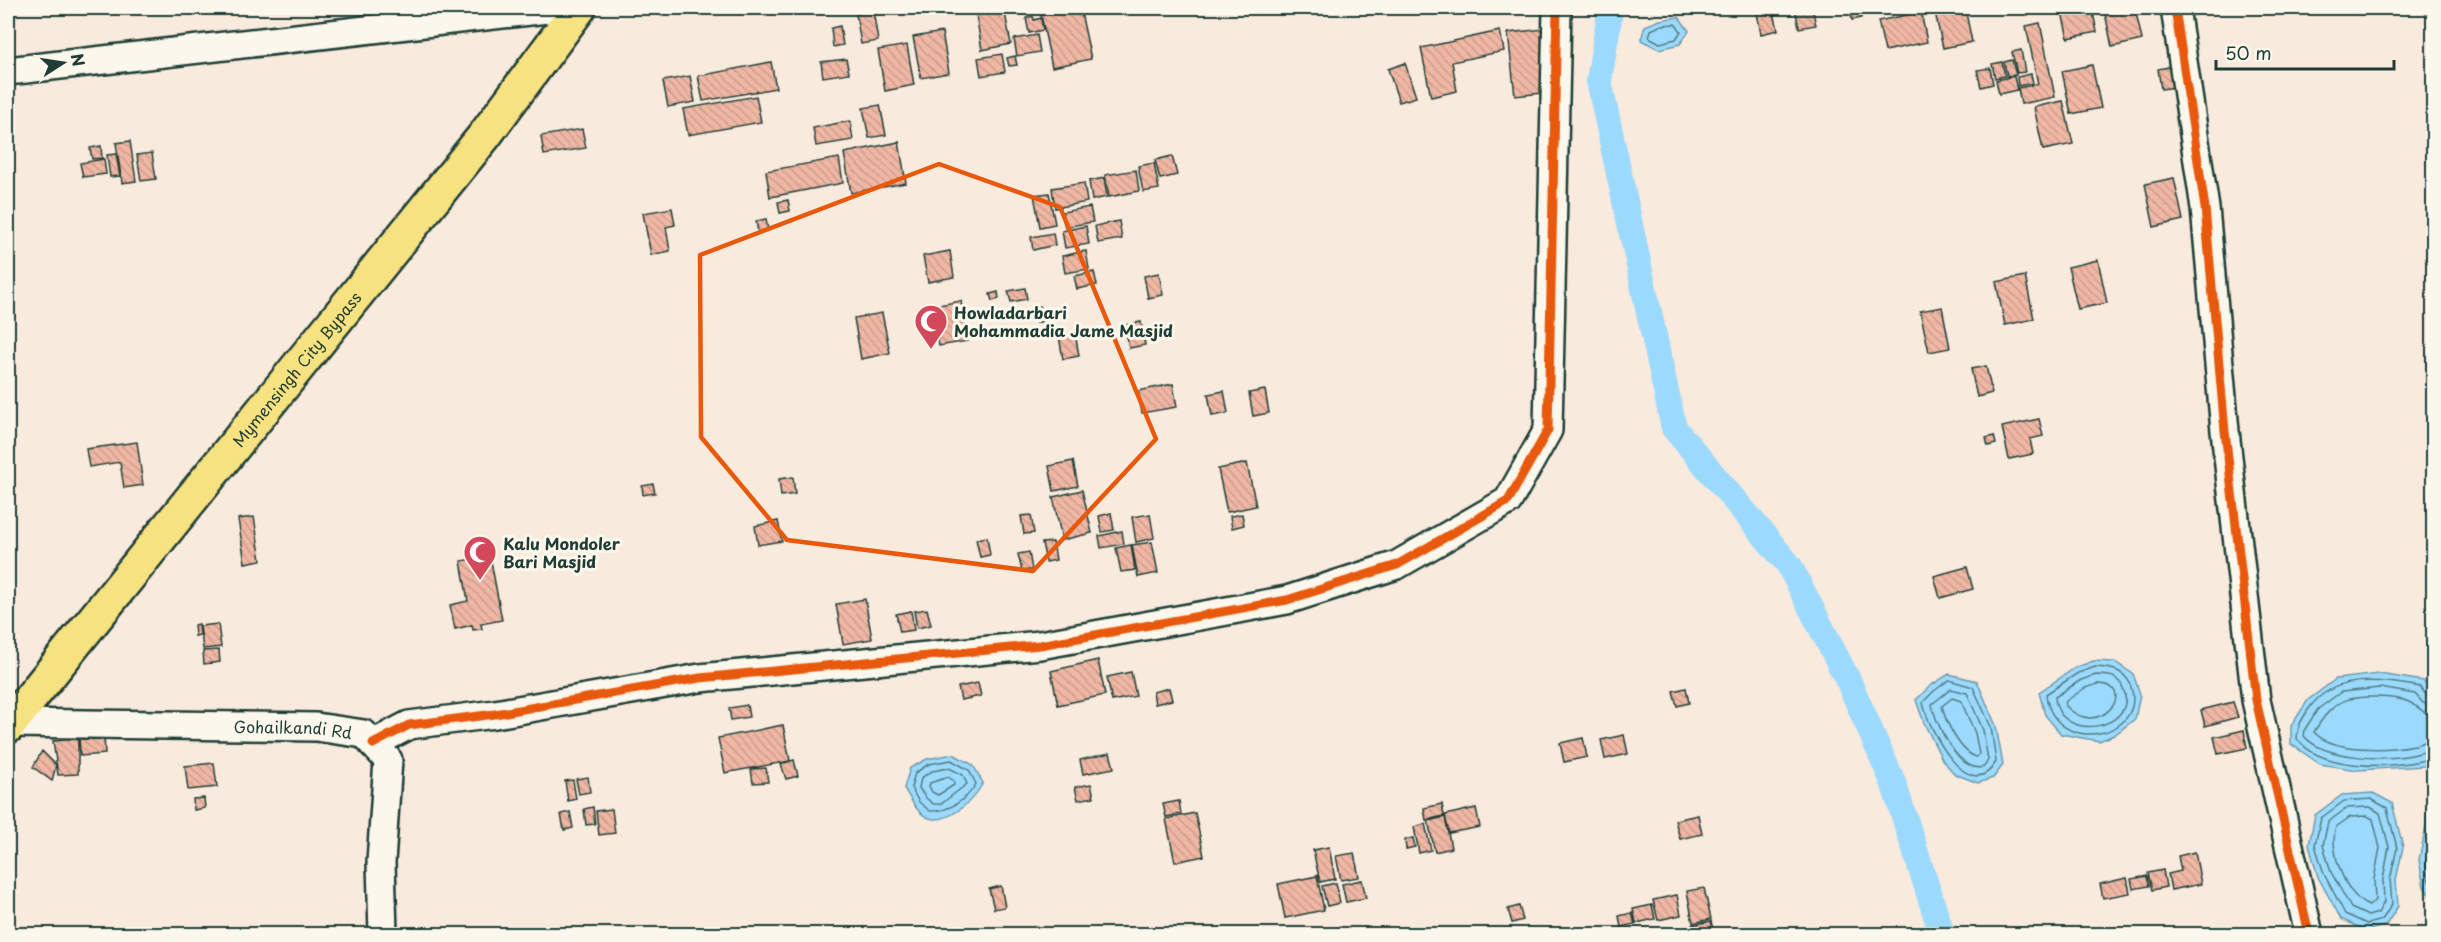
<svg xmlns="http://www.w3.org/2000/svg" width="2441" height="942" viewBox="0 0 2441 942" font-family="'Playpen Sans',sans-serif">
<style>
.water{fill:#9cdafd;stroke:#6a9bad;stroke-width:1.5}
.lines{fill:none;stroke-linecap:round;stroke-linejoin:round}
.shore{stroke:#517c84;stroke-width:1.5}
.canal{stroke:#9cdafd;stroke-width:26}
.building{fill:url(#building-back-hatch);stroke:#1f3d34;stroke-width:1.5}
.street-casing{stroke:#1f3d34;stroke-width:32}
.highway-casing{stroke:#1f3d34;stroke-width:38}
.street{stroke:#fbf7ec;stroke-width:27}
.highway{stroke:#f7e281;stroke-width:33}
.cycleway-casing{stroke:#fbf7ec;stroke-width:13}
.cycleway{stroke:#e8590c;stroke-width:9}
.marked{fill:none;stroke:#e8590c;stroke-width:4.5;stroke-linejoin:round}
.labels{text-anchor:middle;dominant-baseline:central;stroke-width:6;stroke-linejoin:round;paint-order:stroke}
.poi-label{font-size:16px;font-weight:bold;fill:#1f3d34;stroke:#fbf7ec;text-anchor:start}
.street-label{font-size:16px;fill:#1f3d34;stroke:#fbf7ec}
</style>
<defs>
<pattern id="building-back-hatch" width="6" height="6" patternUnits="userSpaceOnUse" patternTransform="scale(1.5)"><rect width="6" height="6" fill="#efb7a4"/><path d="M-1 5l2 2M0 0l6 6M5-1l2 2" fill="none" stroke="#cc9e8e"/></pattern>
</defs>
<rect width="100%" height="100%" fill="#f9eade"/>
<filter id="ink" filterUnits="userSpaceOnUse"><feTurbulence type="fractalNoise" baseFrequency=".0167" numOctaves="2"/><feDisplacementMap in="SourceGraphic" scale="12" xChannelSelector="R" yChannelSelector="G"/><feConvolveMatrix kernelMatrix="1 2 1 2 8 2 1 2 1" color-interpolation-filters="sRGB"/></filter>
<g filter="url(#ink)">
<path class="water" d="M1679 17 1689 31 1680 44 1659 49 1641 40 1645 26 1660 20Z
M2093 661 2115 662 2133 674 2140 694 2135 719 2114 735 2099 741 2061 734 2045 715 2039 692 2075 668Z
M1949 674 1977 681 1996 726 2003 765 1993 778 1978 783 1955 774 1943 761 1924 723 1916 700 1930 686Z
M2379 674 2424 681 2433 695V761L2425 766 2357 770 2320 764 2291 744V726L2308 700 2336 679Z
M953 754 973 765 983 783C974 799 950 824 929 818 917 814 910 798 904 788L910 768 927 759Z
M2433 786V900L2424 887 2419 860 2426 827 2429 789Z
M2373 793 2392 803 2403 847 2396 880 2398 906 2386 925 2367 931 2341 919 2318 877 2309 845 2315 815 2342 795Z"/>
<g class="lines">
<path class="shore" d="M1675 24 1681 31 1676 39 1660 43 1649 37 1651 30 1662 25Z
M2095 667C2109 668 2124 669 2130 684 2151 738 2053 758 2046 694L2078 673Z
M2096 675C2107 675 2119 675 2123 688 2140 730 2058 744 2055 697L2081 680Z
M1949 680 1973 687 1991 727 1996 762C1969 808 1927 727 1923 702L1934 691Z
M2098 684C2140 685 2099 743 2065 705L2066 701 2085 688Z
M1951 689 1967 693 1983 730 1988 760 1984 767C1959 774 1935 723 1932 704Z
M1952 698 1961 701 1975 733 1979 754 1977 757C1961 754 1945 721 1942 706Z
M2434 698 2427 696 2420 687C2381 680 2333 672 2308 710 2301 721 2297 727 2297 739 2321 770 2385 768 2420 761 2425 760 2429 757 2434 757
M2434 705 2423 703 2415 694 2380 688 2341 692 2318 709 2305 729 2304 736C2324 760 2392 762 2420 753 2425 752 2428 749 2434 749
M2434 714C2421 714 2419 706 2409 702 2396 696 2357 695 2343 701 2331 707 2321 720 2314 732 2332 753 2390 750 2415 745 2422 743 2427 740 2434 740
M951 760 969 770 976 784C967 800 948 812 930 811L919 802 911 788 915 773 929 764Z
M949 768 963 775 967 784 941 804H933L925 797 919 788 921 778 932 771Z
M948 777 954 781V785L938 795 932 792 929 786 930 783Z
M2371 799 2387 808 2397 848 2390 880 2392 904 2382 920 2367 924 2345 914 2324 874 2315 845 2321 818 2344 801Z
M2434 802C2432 811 2432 821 2431 830 2428 850 2420 871 2434 890
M2370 807 2380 813 2389 847 2383 880 2384 902 2378 913 2368 916 2351 908 2331 872 2323 845 2328 822 2347 808Z
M2367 816 2373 819 2380 848 2374 879 2375 900 2369 906C2346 897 2328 851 2336 827L2350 817Z"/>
<path class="canal" d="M1609 8V18L1599 81 1674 428 1789 565 1848 680 1893 782 1942 934"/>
</g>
<path class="building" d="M984 8H1004L1011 44 982 50 975 9Z
M1019 8H1041V10L1021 13Z
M1080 8 1091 59 1052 67 1041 15Z
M1756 8H1773L1778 30 1761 34Z
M1795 8H1812L1816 25 1799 28Z
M1850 8H1859L1861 18 1852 20Z
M1934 8H1965L1972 42 1943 48Z
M2061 8H2092L2097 32 2068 38Z
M2104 8H2135L2142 40 2112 47Z
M873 10 878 41 861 44 856 14Z
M1921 12 1927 42 1885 51 1878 21Z
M1033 16 1034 20 1041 18 1043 30 1029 33 1026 18Z
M2040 23 2055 97 2021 104 2018 88 2038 84 2026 26Z
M840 26 843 45 833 47 831 28Z
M1544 29 1551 92 1515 96 1508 33Z
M1500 31 1504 51 1452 62 1457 91 1431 97 1421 48Z
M942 32 949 73 921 78 913 37Z
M1037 35 1040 52 1017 56 1014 39Z
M907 45 914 85 885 91 878 50Z
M2021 50 2025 72 2017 73 2012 52Z
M1002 54 1005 72 981 76 978 58Z
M1015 56 1017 65 1009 66 1007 58Z
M846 59 849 73 823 77 821 62Z
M2012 60 2016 75 2007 76 2004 62Z
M771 62 776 88 703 101 698 76Z
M2002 62 2005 76 1995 78 1992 64Z
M1405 63 1416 97 1399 102 1388 69Z
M2092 65 2101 108 2071 114 2062 71Z
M2174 66 2177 87 2161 89 2158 69Z
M1990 68 1993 84 1981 87 1977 70Z
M2031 74 2033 83 2018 86 2017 77Z
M690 76 695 102 668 107 663 81Z
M2014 76 2017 90 1999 94 1996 80Z
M756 96 761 122 688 135 683 109Z
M2063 101 2073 144 2043 150 2034 107Z
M880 105 886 135 869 138 863 108Z
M850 121 853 140 816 146 813 128Z
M582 129 586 148 544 155 541 136Z
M130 141 136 181 122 183 116 143Z
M899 142 906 183 851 193 844 153Z
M101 146 102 158 92 159 90 148Z
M152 153 156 179 141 181 137 155Z
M116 154 120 176 110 177 107 155Z
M1172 156 1177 175 1160 179 1155 160Z
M839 158 843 183 770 197 766 171Z
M104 159 106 174 83 177 80 163Z
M1154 163 1159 189 1143 192 1138 166Z
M1136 170 1139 191 1109 197 1105 175Z
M1104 178 1107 197 1092 200 1089 181Z
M2174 178 2183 220 2154 227 2145 184Z
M1084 183 1087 202 1055 208 1052 188Z
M1049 193 1055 224 1040 227 1034 195Z
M788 200 790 211 780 213 778 202Z
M1090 207 1093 222 1065 227 1062 212Z
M672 208 675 225 666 227 670 251 651 255 643 213Z
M766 219 768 230 758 232 756 221Z
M1119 221 1122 239 1098 243 1095 226Z
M1086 226 1089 244 1065 248 1062 231Z
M1053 233 1055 245 1033 250 1031 237Z
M950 251 954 277 928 282 923 256Z
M1086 251 1089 269 1065 273 1062 256Z
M2098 260 2107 303 2078 309 2068 267Z
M1094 272 1097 285 1077 289 1074 276Z
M1159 273 1163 295 1148 298 1144 276Z
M2025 276 2034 319 2005 325 1996 282Z
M1025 288 1027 299 1011 302 1008 291Z
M998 292 999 299 992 301 990 294Z
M961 301 968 341 939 346 932 306Z
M1040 306 1043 321 1036 323 1033 307Z
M1942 307 1950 348 1929 352 1920 311Z
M882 313 890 353 861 359 854 318Z
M1141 322 1145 345 1129 348 1125 325Z
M1075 333 1079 356 1063 359 1059 336Z
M1986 366 1992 393 1977 397 1971 369Z
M1173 384 1177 407 1142 413 1138 391Z
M1265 390 1269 413 1253 416 1249 393Z
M1224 391 1228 413 1212 416 1208 394Z
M2039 419 2043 436 2030 439 2033 454 2009 459 2002 427Z
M1994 436 1996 444 1988 446 1986 438Z
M137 442 143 485 124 488 120 462 89 467 86 449Z
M1073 461 1078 486 1054 491 1049 466Z
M1247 463 1256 506 1227 512 1218 469Z
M793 477 795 494 781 496 779 479Z
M653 484 655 493 643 495 642 486Z
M1082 490 1092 533 1062 540 1053 497Z
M1111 513 1114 530 1102 532 1099 516Z
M1150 514 1154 538 1136 542 1132 517Z
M1242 514 1244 525 1232 528 1230 516Z
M1031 515 1034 533 1024 534 1021 516Z
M254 517 261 560 245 563 238 519Z
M778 521 782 541 758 545 755 526Z
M1122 531 1124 544 1101 548 1099 536Z
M987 537 990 555 980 557 976 539Z
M1053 542 1056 560 1046 562 1042 543Z
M1152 542 1158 573 1138 577 1132 545Z
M1131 545 1135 570 1121 572 1116 548Z
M1029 552 1032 570 1022 571 1018 554Z
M490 556 502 620 481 624 482 629 473 630 472 625 455 629 450 605 468 601 461 561Z
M1967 567 1973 589 1940 598 1934 576Z
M865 599 872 639 843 644 836 604Z
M927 609 931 625 917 628 914 611Z
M911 611 914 630 900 632 896 614Z
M199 624 200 635 195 636 194 625Z
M218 624 221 647 203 649 200 626Z
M219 650 220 662 204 664 203 651Z
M1098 660 1105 695 1058 705 1051 671Z
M1131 672 1136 696 1112 701 1107 677Z
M978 683 981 696 961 700 958 687Z
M1169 688 1172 700 1155 704 1153 692Z
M1686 688 1689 703 1677 706 1673 691Z
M2233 702 2238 717 2205 726 2201 710Z
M747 705 749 717 731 720 729 708Z
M783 725 790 761 725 773 718 738Z
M2244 730 2247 748 2218 754 2214 737Z
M104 734 105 754 80 756 79 735Z
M1624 735 1628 754 1605 759 1601 740Z
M1583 738 1587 757 1564 762 1560 743Z
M78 739V774L58 775 53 741Z
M42 751 56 765 52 781 33 767Z
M1110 753 1114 768 1083 774 1080 760Z
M794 760 798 776 786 779 781 764Z
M214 763 217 787 188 790 185 766Z
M766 768 768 782 753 783 751 769Z
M588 777 590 792 579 794 576 779Z
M573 780 576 799 568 801 565 781Z
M1091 784 1094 797 1078 800 1075 787Z
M204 798 205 808 194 810 193 799Z
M1179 801 1181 814 1166 817 1163 804Z
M1442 804 1444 816 1426 820 1424 808Z
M593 807 595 824 586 825 584 809Z
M1476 808 1480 827 1449 833 1445 815Z
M612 809 615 833 599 835 596 811Z
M570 812 573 828 564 830 561 814Z
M1195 813 1204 856 1175 862 1166 819Z
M1698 815 1702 834 1680 839 1675 820Z
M1445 817 1451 848 1435 852 1428 821Z
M1425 824 1431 850 1419 853 1414 827Z
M1413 838 1415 847 1406 849 1405 840Z
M1329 847 1335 879 1320 882 1313 850Z
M2195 852 2201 884 2171 890 2168 874 2181 871 2178 856Z
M1354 853 1359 877 1341 880 1336 856Z
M2163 870 2166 887 2152 890 2148 873Z
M1317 876 1324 910 1285 918 1278 884Z
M2147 876 2149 886 2133 889 2131 879Z
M2127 878 2130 893 2103 898 2100 884Z
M1362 880 1366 898 1346 902 1342 884Z
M1336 883 1340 903 1327 906 1322 886Z
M1001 886 1005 907 994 909 989 889Z
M1704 888 1711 919 1693 923 1687 891Z
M1677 895 1681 915 1658 920 1653 900Z
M1652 905 1655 919 1636 923 1633 909Z
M1519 906 1523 920 1512 923 1508 909Z
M1632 913 1635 924 1621 927 1619 916Z
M1711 921 1714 934H1694L1692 925Z
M1660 930 1661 934H1638Z"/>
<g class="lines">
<defs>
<g id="street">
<path d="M2175 8 2205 208 2225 431 2256 700 2309 934"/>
<path d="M8 71 556 8"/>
<path id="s1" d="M8 723 316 727 364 734 388 760 381 862 383 934"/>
<path d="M373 744 409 725 495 714 700 678 1040 645 1287 600 1397 565 1508 501 1548 430 1557 8"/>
</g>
<g id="highway">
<path id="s2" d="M8 726 485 135 579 8"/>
</g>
</defs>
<use href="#street" class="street-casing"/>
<use href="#highway" class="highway-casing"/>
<use href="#street" class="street"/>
<use href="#highway" class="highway"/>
<defs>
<path id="cycleway" d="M2175 8 2205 208 2225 431 2256 700 2309 934
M373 744 409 725 495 714 700 678 1040 645 1287 600 1397 565 1508 501 1548 430 1557 8"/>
</defs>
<use href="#cycleway" class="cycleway-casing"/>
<use href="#cycleway" class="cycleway"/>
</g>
</g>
<path class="marked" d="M939 164 1060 207 1156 439 1033 571 787 540 701 437 700 255Z"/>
<defs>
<symbol id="mosque-pin" viewBox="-11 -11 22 30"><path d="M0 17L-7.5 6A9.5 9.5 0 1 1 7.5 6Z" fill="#d1495b" stroke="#fbf7ec"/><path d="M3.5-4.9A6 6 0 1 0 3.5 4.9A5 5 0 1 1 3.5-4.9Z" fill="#fff"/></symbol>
</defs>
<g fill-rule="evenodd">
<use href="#mosque-pin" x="912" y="302" width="38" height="52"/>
<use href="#mosque-pin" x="461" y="533" width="38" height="52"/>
</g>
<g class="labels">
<g class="poi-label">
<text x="954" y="312">Howladarbari<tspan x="954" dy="18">Mohammadia Jame Masjid</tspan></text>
<text x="503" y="543">Kalu Mondoler<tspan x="503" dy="18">Bari Masjid</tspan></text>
</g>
<g class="street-label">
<text stroke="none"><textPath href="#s2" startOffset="459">Mymensingh City Bypass</textPath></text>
<text stroke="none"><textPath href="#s1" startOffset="285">Gohailkandi Rd</textPath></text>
</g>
</g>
<rect width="2441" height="942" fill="none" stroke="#fbf7ec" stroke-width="30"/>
<rect x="15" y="15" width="2411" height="912" fill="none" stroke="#1f3d34" stroke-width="2" filter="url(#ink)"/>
<g transform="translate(63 63) rotate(78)" stroke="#fbf7ec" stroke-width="4.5" paint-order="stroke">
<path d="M0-4.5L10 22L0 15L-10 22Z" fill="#1f3d34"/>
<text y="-9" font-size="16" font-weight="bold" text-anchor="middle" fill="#1f3d34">N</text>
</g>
<path d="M2216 60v9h178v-9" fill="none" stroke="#1f3d34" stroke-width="3"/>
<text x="2225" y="60" font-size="18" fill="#1f3d34" stroke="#fbf7ec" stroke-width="4.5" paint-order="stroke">50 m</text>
</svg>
